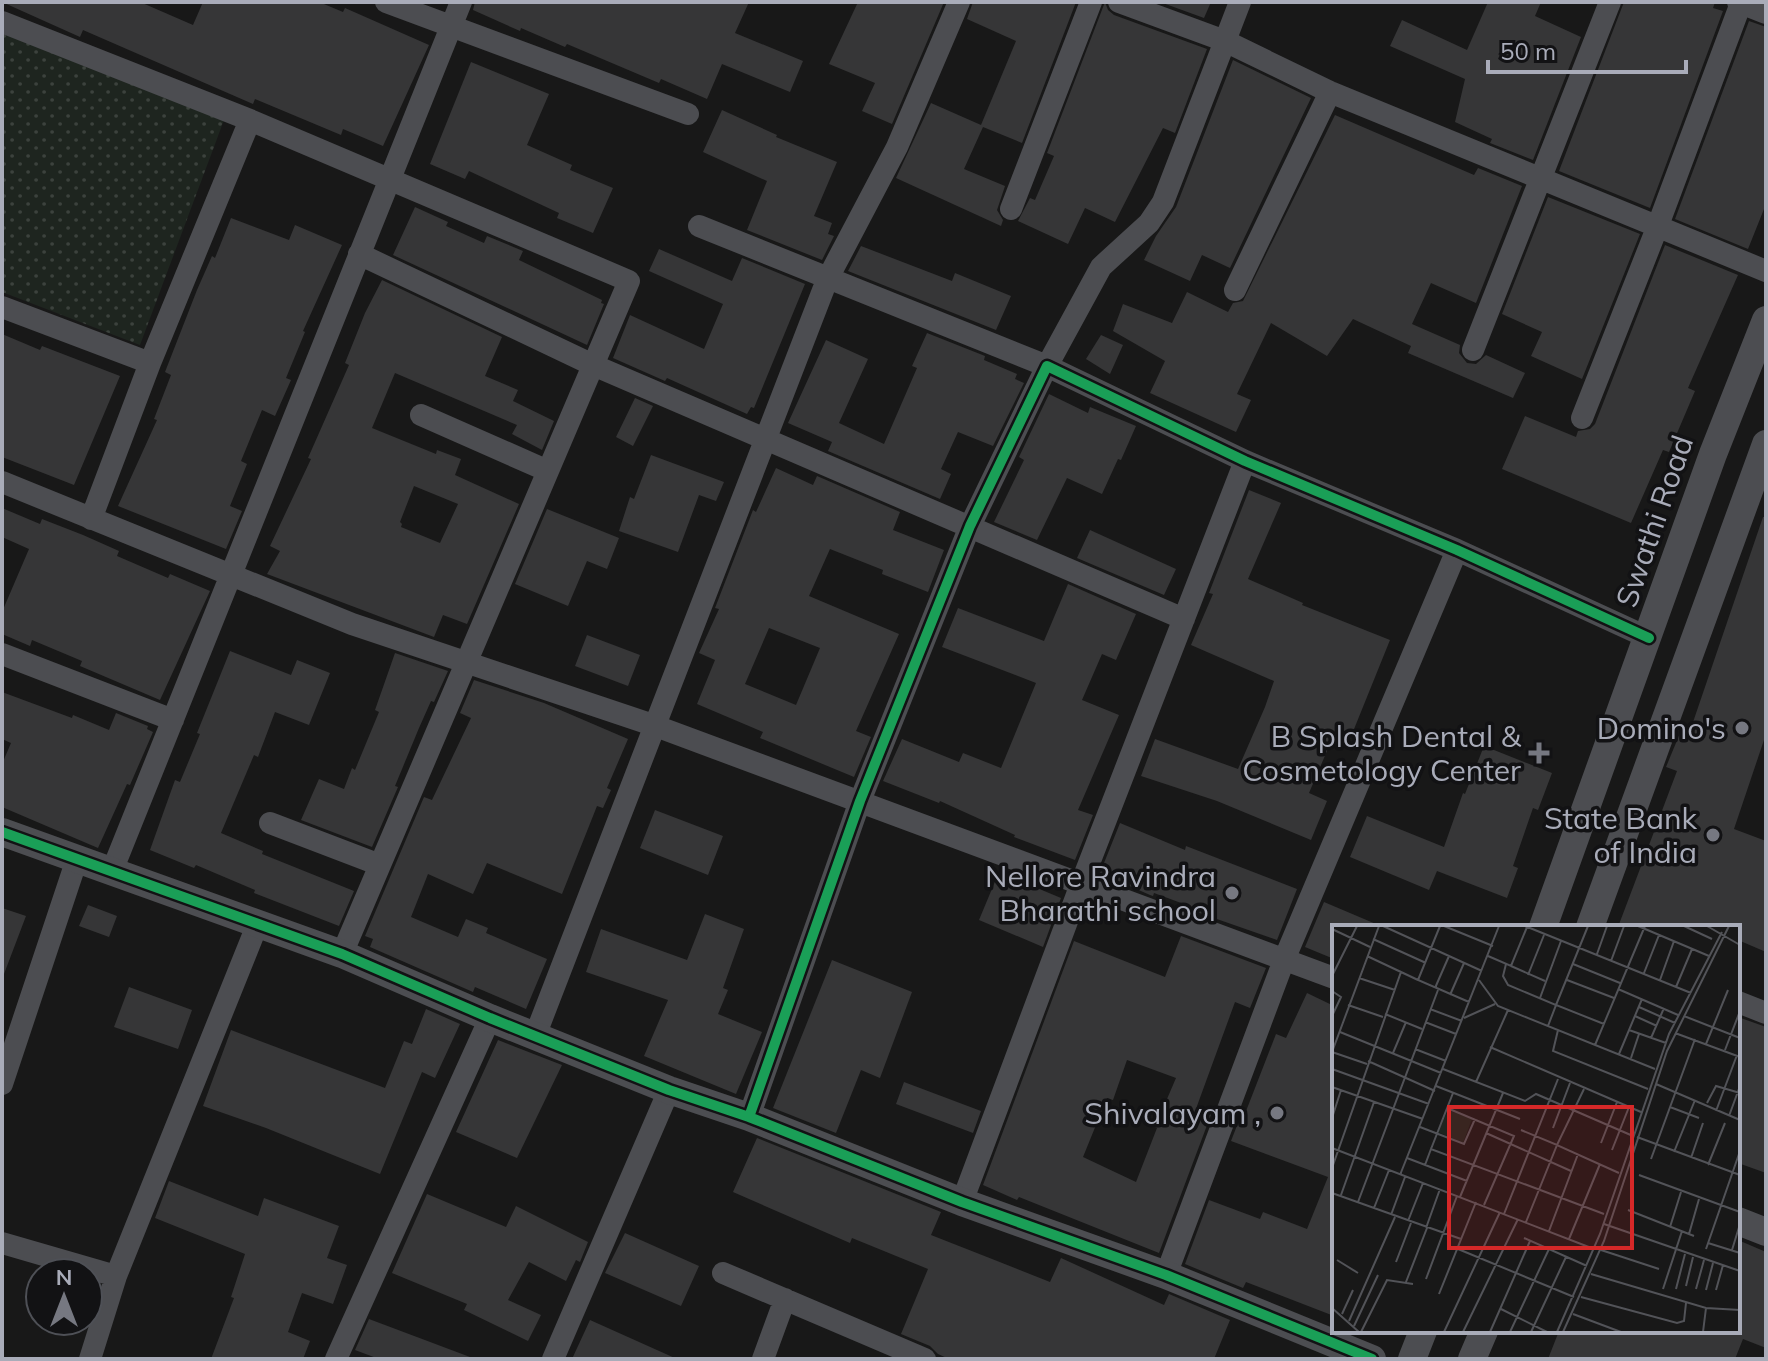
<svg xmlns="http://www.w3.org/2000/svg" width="1768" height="1361" viewBox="0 0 1768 1361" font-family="Mulish,sans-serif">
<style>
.park{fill:url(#park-dots)}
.building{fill:#363637;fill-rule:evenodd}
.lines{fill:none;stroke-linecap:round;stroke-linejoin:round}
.minor{stroke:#4c4d51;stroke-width:22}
.tertiary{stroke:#4c4d51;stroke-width:28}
.cycleway-casing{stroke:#121214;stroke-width:15}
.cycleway{stroke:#1a9f57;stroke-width:10}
.poi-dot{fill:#767881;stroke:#121214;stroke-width:3}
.labels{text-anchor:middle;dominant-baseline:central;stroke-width:7;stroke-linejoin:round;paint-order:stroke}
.street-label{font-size:30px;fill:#a9acb9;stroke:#121214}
.poi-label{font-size:30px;fill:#a9acb9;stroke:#121214;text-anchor:end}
.inset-road{fill:none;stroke:#525358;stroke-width:2}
.view{fill:#d62828;fill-opacity:0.15;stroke:#d62828;stroke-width:4}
.inset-edge{fill:none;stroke:#a9acb9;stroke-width:4}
</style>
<defs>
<pattern id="park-dots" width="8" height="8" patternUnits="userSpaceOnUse" patternTransform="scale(2)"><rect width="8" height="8" fill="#1e251f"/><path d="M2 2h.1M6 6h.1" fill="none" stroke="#3c423d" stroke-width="1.8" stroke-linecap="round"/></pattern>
</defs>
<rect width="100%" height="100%" fill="#181818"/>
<path class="park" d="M2 30 224 120 140 345 2 292Z"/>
<path class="building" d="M2 2H140L193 25 203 2H319L343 12 345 8 429 45 383 146 343 129 341 135 255 99 253 104 83 30 80 37Z
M475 2H749L735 33 803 61 790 92 722 64 707 99 661 79 659 83 567 44 565 47 521 28 520 31 473 10Z
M858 2H944L892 124 862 111 875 83 829 64Z
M973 2H1076L1022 143 983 127 964 169 1005 186 997 210 1003 220 1001 226 896 178 931 103 981 125 1016 41 967 19Z
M1105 2 1108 10 1114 15 1207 49 1175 133 1163 128 1115 222 1085 208 1068 244 1018 221 1030 198 1035 200 1054 156 1047 153Z
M1160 2H1211L1204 18Z
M1488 2H1541L1535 16 1581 37 1533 160 1490 143 1492 139 1455 122 1465 79 1390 46 1402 20 1467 50Z
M1624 2H1715L1713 8 1723 11 1650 208 1559 171Z
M1749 21 1766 27V204L1748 249 1675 219Z
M1233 60 1311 98 1230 268 1202 255 1190 281 1144 260 1156 236 1176 207Z
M471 62 549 94 527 145 572 165 570 170 613 188 593 233 557 218 559 213 469 171 465 179 430 164Z
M722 110 777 135 776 137 837 162 814 216 832 223 828 234 834 236 822 260 747 230 767 181 703 152Z
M1335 115 1474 175 1478 168 1522 186 1476 303 1431 283 1412 324 1460 345 1459 353 1467 363 1476 364 1486 355 1525 373 1513 398 1408 353 1411 346 1353 319 1327 356 1271 323 1237 394 1251 400 1236 432 1150 393 1165 361 1113 331 1123 304 1172 323 1187 292 1228 312 1233 303 1243 301Z
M1548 197 1640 234 1582 379 1531 356 1542 332 1502 314Z
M415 207 448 222 446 226 484 243 487 236 523 251 519 260 602 300 601 303 604 304 587 345 393 255Z
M231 218 289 240 295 225 342 245 303 331 305 332 286 378 291 380 275 416 262 410 241 461 247 464 230 506 242 511 226 549 118 506 157 420 154 419 171 375 165 372 197 290 212 256 215 258Z
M1665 245 1738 275 1688 388 1695 391 1669 452 1663 450 1631 523 1502 469 1525 416 1576 437 1578 431 1590 429 1595 424Z
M861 246 952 281 955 273 1011 296 996 330 848 271Z
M659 249 732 281 742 258 805 284 754 408 751 407 747 414 667 378 665 381 613 358 630 315 704 349 723 304 649 271Z
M382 280 502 337 485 376 518 390 513 401 554 421 542 450 512 434 517 425 395 373 372 428 436 454 437 450 461 459 455 475 519 504 467 624 443 615 434 637 267 574 280 551 270 546 311 459 308 458 349 365 345 363 365 313ZM414 486 458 504 440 543 401 527 402 524 400 522Z
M927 333 985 356 984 360 1017 374 1015 379 1024 383 993 446 958 432 941 469 951 474 940 499 828 451 832 442 788 423 826 340 868 359 839 423 884 444 917 368 912 366Z
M2 334 40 350 42 346 120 376 74 485 2 457Z
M1101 335 1123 345 1110 374 1086 359Z
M1049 394 1088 413 1090 407 1136 426 1121 460 1118 459 1102 494 1067 478 1037 540 994 522 1024 460 1019 457Z
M635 398 653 406 633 446 616 437Z
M651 455 724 482 716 501 699 495 678 552 619 531 630 497 634 499Z
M776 468 813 485 817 476 900 512 893 530 944 550 928 592 882 574 883 570 830 549 809 596 899 634 856 731 871 737 854 777 760 738 763 732 697 704 715 660 699 653 719 609 715 608 753 510 756 512ZM769 628 820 648 796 705 745 684Z
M1249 490 1281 503 1248 579 1303 603 1302 605 1390 640 1348 744 1333 737 1309 793 1327 801 1311 840 1217 801 1141 776 1155 739 1238 769 1265 707 1274 681 1191 645 1213 594 1209 593Z
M2 508 40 524 42 519 83 535 119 551 117 556 168 578 170 574 210 591 160 700 80 666 82 661 32 640 30 646 2 634V612L29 549 2 537Z
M547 509 619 538 607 569 587 561 568 606 515 584Z
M1763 517H1766V734L1734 829 1766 841V952L1738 940V927H1618L1677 771 1666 767 1683 726 1691 728Z
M1090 530 1176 569 1164 595 1077 558Z
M1068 584 1136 614 1116 660 1102 654 1082 700 1119 715 1078 810 1093 815 1075 860 1014 837 1015 835 940 801 939 803 883 781 902 739 959 762 963 753 1001 768 1036 683 942 647 958 608 1044 641Z
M587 635 640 655 628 686 575 666Z
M230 651 291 675 297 660 330 673 309 725 275 712 258 757 254 755 221 833 263 851 262 854 354 891 339 926 254 893 255 890 196 865 194 868 150 850 175 780 180 782 200 734 197 733Z
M395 653 448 671 434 702 431 701 419 728 395 786 398 787 372 847 301 820 319 779 344 789 352 768 355 770 379 712 375 710Z
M474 680 544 703 628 739 607 788 611 790 603 808 597 806 562 894 487 863 473 894 428 874 411 917 458 937 466 919 488 928 486 933 547 959 526 1009 475 987 473 992 370 947 373 939 365 936 424 797 432 800 471 718 460 713Z
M2 692 72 718 73 715 109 730 116 713 148 726 147 729 153 732 130 785 127 784 98 848 2 807V764L11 743 2 739Z
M1484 746 1552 773 1538 810 1533 808 1513 866 1518 868 1507 898 1437 871 1429 890 1350 857 1367 816 1444 847 1463 793 1465 794Z
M655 810 723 836 708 875 640 848Z
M1120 823 1185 850 1186 846 1297 889 1277 940 1191 910 1192 907 1154 893 1153 896 1150 895 1100 873Z
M999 872 1061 898 1043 947 979 920Z
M1324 902 1383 927H1334V959L1305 947Z
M88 905 117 916 109 937 79 926Z
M2 908 26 916 4 974 2 973Z
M705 914 744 929 723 988 728 990 718 1014 762 1032 736 1094 644 1056 668 1000 586 972 601 929 687 960Z
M1181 936 1266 968 1250 1008 1235 1002 1197 1106 1212 1112 1159 1253 1019 1197 1017 1200 983 1185 1074 941 1165 977ZM1127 1060 1176 1078 1155 1127 1157 1128 1136 1182 1083 1157 1107 1098 1113 1100Z
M832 960 912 992 880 1078 861 1070 836 1133 773 1108Z
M129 987 192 1010 178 1049 114 1027Z
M1307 993 1334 1006V1316L1246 1282 1243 1288 1185 1264 1209 1200 1260 1219 1263 1212 1307 1229 1328 1177 1231 1141 1238 1123 1241 1124 1276 1034 1286 1038Z
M426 1009 460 1024 435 1078 422 1072 380 1174 266 1128 203 1106 231 1030 385 1088 404 1041 412 1044Z
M1738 1017 1766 1027V1173L1738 1163Z
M498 1040 562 1065 517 1158 456 1132Z
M904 1082 981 1111 973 1133 896 1104Z
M757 1138 941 1212 931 1235 987 1257 1050 1282 1061 1258 1164 1305 1169 1294 1230 1320 1214 1359H949L938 1354 930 1346 901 1334 928 1269 852 1238 850 1243 733 1192Z
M169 1181 258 1216 264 1198 339 1226 327 1258 347 1265 333 1304 302 1293 288 1332 310 1341 303 1359H211L234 1298 231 1297 245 1254 155 1218Z
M427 1194 506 1227 516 1206 588 1242 580 1262 576 1260 566 1281 529 1262 508 1300 541 1315 528 1341 464 1310 467 1304 392 1273Z
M625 1233 699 1266 681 1306 605 1273Z
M1738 1240 1766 1252V1348L1743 1339 1735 1359H1548L1559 1331H1738Z
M369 1319 470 1357 469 1359H379L355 1350Z
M590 1320 677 1359H572Z"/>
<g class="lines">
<path class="minor" d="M386 2 688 114
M1119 2 1225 41 1330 92 1766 271
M1738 2 1766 13
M2 22 250 120 629 281 342 954
M1011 209 1091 2
M699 226 1047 366 1101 267 1149 223 1163 202 1240 2
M359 254 593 365 1184 619
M1235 290 1330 92
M2 307 150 363 250 120
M1473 350 1610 2
M421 415 548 471
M1582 418 1657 228 1741 3
M2 482 352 624 653 725 1334 978
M91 519 150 363
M2 654 173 720
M270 823 380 865
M112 871 461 2
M1738 1002 1766 1013
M535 1036 827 280 897 147 959 2
M2 1084 77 859
M749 1117 860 801 970 526 1047 366 1245 461 1457 550 1649 638
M962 1202 1081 884 1245 461
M2 1243 116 1276
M723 1273 925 1359
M1166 1275 1284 960 1457 550
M90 1359 116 1276 258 923
M336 1359 490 1018
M553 1359 669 1090
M763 1359 785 1299"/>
<path class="tertiary" d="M2 832 342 954 490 1018 669 1090 749 1117 962 1202 1166 1275 1372 1359
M1543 927 1713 454 1766 320
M1590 927 1766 444
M1738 1221 1766 1232
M1412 1359 1423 1331
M1472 1359 1484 1331"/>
<defs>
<path id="cycleway" d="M2 832 342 954 490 1018 669 1090 749 1117 962 1202 1166 1275 1372 1359
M749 1117 860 801 970 526 1047 366 1245 461 1457 550 1649 638"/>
</defs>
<use href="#cycleway" class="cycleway-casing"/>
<use href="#cycleway" class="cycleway"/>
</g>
<g class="poi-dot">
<circle cx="1742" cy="728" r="8"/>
<path d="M1535 741h8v8h8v8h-8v8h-8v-8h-8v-8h8z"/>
<circle cx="1713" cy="835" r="8"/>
<circle cx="1232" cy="893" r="8"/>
<circle cx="1277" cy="1113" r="8"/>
</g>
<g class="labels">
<g class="street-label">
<text transform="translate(1654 521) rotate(-71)">Swathi Road</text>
</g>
<g class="poi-label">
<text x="1726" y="728">Domino's</text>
<text x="1521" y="736">B Splash Dental &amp;<tspan x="1521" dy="34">Cosmetology Center</tspan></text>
<text x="1697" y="818">State Bank<tspan x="1697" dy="34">of India</tspan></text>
<text x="1216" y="876">Nellore Ravindra<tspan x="1216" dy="34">Bharathi school</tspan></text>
<text x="1261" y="1113">Shivalayam ,</text>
</g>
</g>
<g transform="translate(1332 925)">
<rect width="408" height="408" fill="#181818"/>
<path d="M116 185 140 194 131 218 106 207Z" fill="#1e251f"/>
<path class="inset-road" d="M51 1 150 46M108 1 86 55 137 77M112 1 161 21M193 1 359 68M256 1 224 80 272 99M306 1 377 31M352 1 380 14M375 1 408 20M0 4 38 22M41 14 94 38M265 29 275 1M35 31 69 47M156 31 179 41 195 2M279 36 292 1M174 39 171 51 176 60 224 80 216 101M241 39 288 58M179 41 213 56M312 48 327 10M196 50 212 10M0 51 25 1M27 53 63 65M147 55 166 81 323 144M235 55 282 73M328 55 342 16M344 62 360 24M103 63 117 31M286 64 346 90M0 66 9 72 0 91M118 70 132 38M208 73 229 16M16 80 51 92M307 82 343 98M98 84 130 96M53 89 90 104M303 91 325 101M352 91 408 113M132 93 163 79M93 97 124 109M226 105 221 126 316 164M297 105 334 118M8 107 109 148M343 108 408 132M319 113 332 83M374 119 396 65M263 120 313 1M158 122 309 187M83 124 114 136M393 125 408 86M0 127 47 1M0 127 35 139M61 128 74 97M287 129 310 74M299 133 307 109M36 136 103 166M0 144 97 179M111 144 193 176 204 169 301 211M144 157 176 85M324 159 408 195M104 161 188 194M0 162 91 194M375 178 384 161 408 168M338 182 367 193M115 183 182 211 152 280M384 186 405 130M397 191 408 161M0 193 9 165M88 202 132 219 143 194M221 203 238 158M189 205 225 220 252 164M154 208 239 246M305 212 408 250M269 218 285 177M0 223 262 324M99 224 121 168M280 225 297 182M342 227 363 175M75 233 135 256M359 233 371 198M319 234 363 114M93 240 99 224 272 289M376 240 393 198M0 243 69 47 86 55M68 250 167 1M307 250 408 287M0 268 129 314M9 270 42 177M128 272 171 168M26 277 106 65M42 283 57 245M296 285 362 311M172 289 226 154M59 290 73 252M76 296 91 258M194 297 225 220 287 248M272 299 408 346M338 302 349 267M94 303 108 264M217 306 246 229M357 309 367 274M192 313 255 341M237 314 268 239M376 318 408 328M126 324 242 372M374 324 408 226M269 325 327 344M400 325 408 299M5 335 26 348M64 337 79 298M259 349 374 383 408 385M94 354 125 271M74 357 95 303M354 361 361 332M331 364 350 306M344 364 353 329M364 364 372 335M374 365 381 338M384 365 391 340M107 369 144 277M249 372 345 398 352 396 354 378M0 383 27 407M169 384 215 407M10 389 21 365M241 389 289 407M17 396 63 292M22 401 46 350M29 407 55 355 81 359M112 407 168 287M131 407 186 294M158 407 198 316M178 407 217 324M199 407 234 332M225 407 268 309 337 109 390 7M231 407 272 316 335 126 397 1M371 407 374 383"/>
<path class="view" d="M117 182H300V323H117Z"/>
<rect width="408" height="408" class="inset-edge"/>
</g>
<rect width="1768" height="1361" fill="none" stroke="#a9acb9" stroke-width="8"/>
<g transform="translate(64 1297)"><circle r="38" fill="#121214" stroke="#4e5056" stroke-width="2"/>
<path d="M0-6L14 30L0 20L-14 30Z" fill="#767881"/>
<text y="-12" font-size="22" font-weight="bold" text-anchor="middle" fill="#a9acb9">N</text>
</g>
<path d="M1488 60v12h198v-12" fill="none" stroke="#a9acb9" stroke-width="4"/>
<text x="1500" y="60" font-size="24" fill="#a9acb9" stroke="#121214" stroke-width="6" paint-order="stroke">50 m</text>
</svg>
